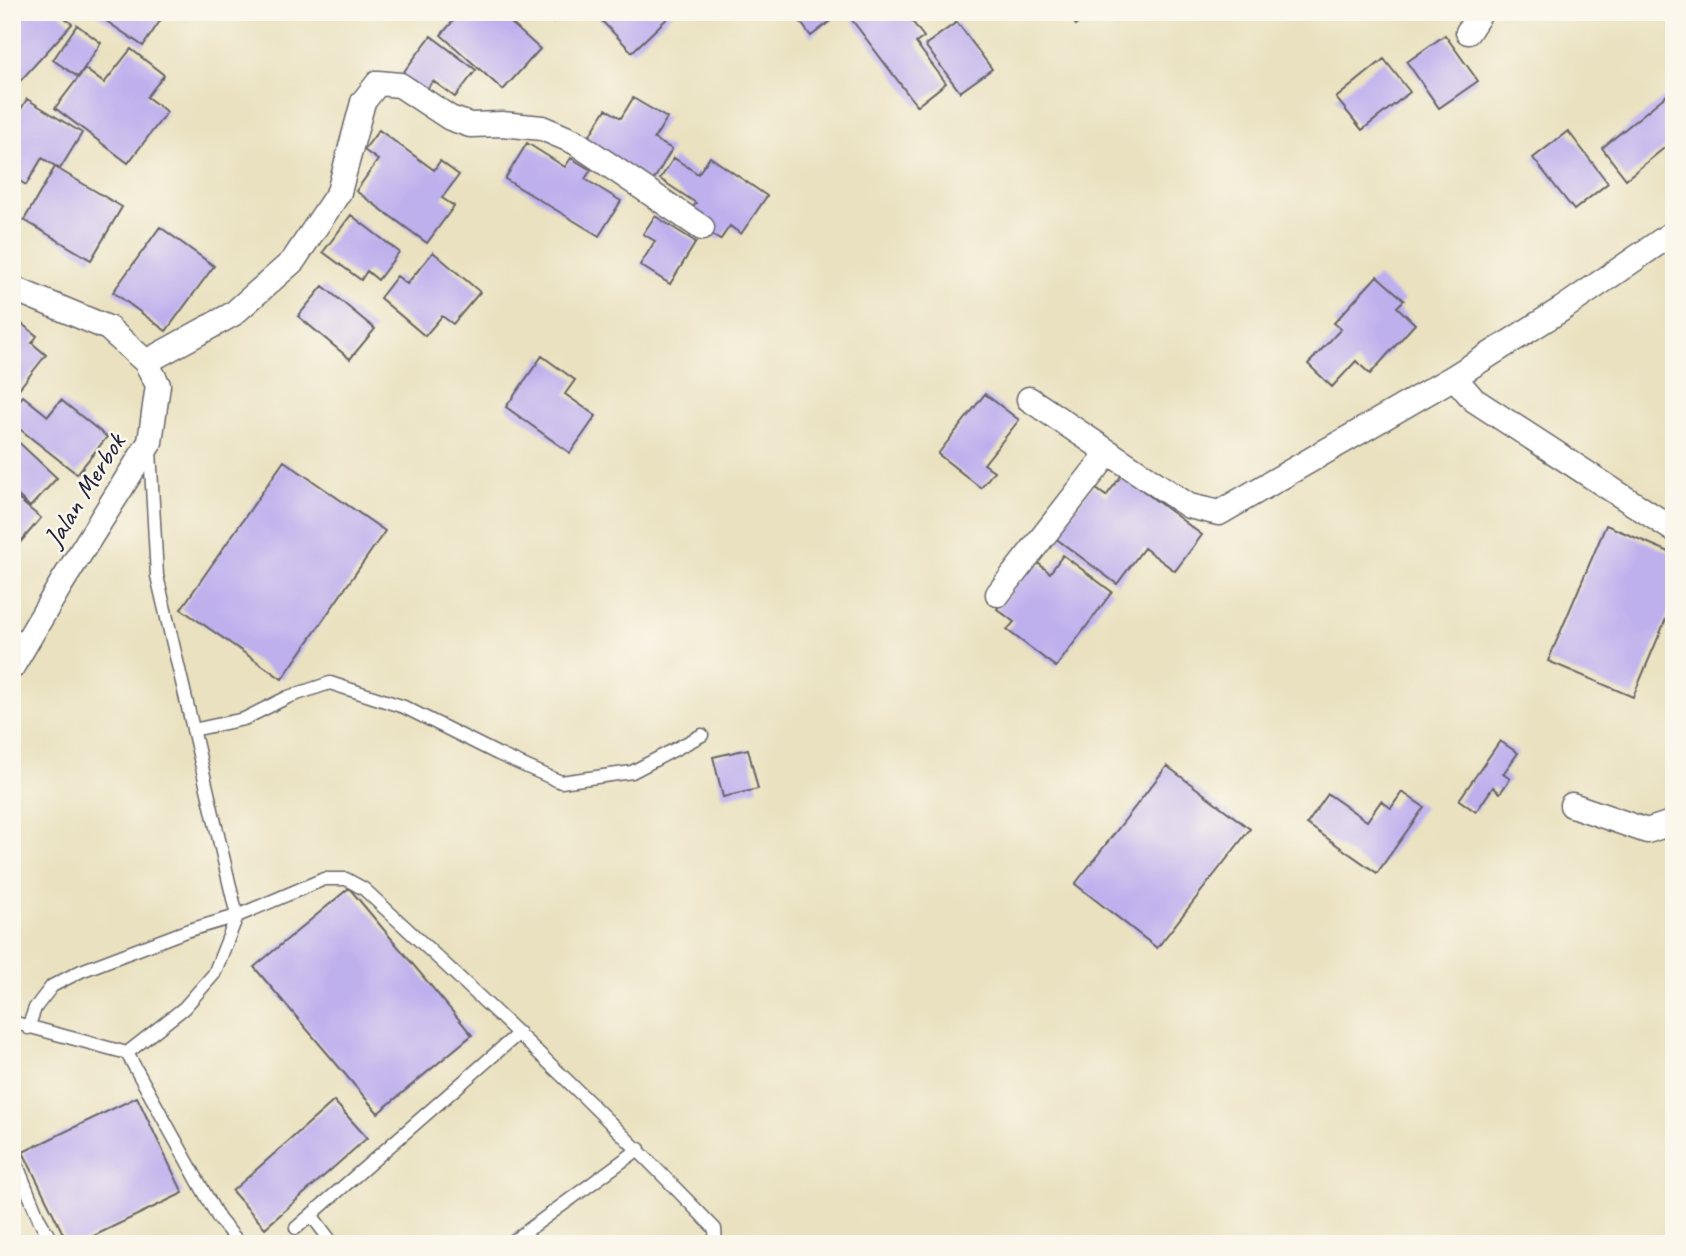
<svg xmlns="http://www.w3.org/2000/svg" width="1686" height="1256" viewBox="0 0 1686 1256" font-family="Caveat,sans-serif">
<style>
.building{fill:#beafed}
.lines{fill:none;stroke-linecap:round;stroke-linejoin:round}
.service-casing{stroke:#686569;stroke-width:15}
.minor-casing{stroke:#686569;stroke-width:27}
.service{stroke:#fff;stroke-width:12}
.minor{stroke:#fff;stroke-width:24}
.labels{text-anchor:middle;dominant-baseline:central;stroke-width:5;stroke-linejoin:round;paint-order:stroke}
.street-label{font-size:28px;fill:#22223b;stroke:#fbf7ec}
</style>
<rect width="100%" height="100%" fill="#fbf7ec"/>
<filter id="ink" filterUnits="userSpaceOnUse"><feTurbulence type="fractalNoise" baseFrequency=".0143" numOctaves="2"/><feDisplacementMap in="SourceGraphic" scale="14" xChannelSelector="R" yChannelSelector="G"/><feConvolveMatrix kernelMatrix="1 2 1 2 8 2 1 2 1" color-interpolation-filters="sRGB"/></filter>
<filter id="wash" filterUnits="userSpaceOnUse"><feTurbulence type="fractalNoise" baseFrequency=".00686" numOctaves="4" result="noise"/><feDisplacementMap in="SourceGraphic" scale="28" xChannelSelector="R" yChannelSelector="G"/><feGaussianBlur stdDeviation="1.57" result="paint"/><feColorMatrix in="noise" values="0 0 0 0 0 0 0 0 0 0 0 0 0 0 0 0 0 1.4 0 .05"/><feComposite in="paint" operator="in"/></filter>
<g filter="url(#wash)">
<rect width="100%" height="100%" fill="#e9e1bf"/>
<g id="blocks">
<path class="building" d="M12 12H58L72 24 12 90Z
M93 12H166L143 46Z
M461 12H499L540 49 503 90 441 35Z
M545 12H564L553 22Z
M605 12H674L632 52 599 18Z
M793 12H842L811 36Z
M846 12H905L924 37 916 43 946 83 917 106Z
M925 12H940L931 19Z
M1066 12H1094L1076 25Z
M957 22 992 69 960 92 925 45Z
M77 25 101 43 78 77 53 60Z
M1445 35 1478 81 1439 108 1407 62Z
M431 36 476 70 455 97 433 81 421 96 399 78Z
M131 49 164 75 147 97 167 112 128 163 55 108 85 69 104 83Z
M1384 59 1410 92 1362 130 1336 98Z
M1674 89V140L1626 179 1602 148Z
M633 98 667 118 654 139 672 149 652 183 585 143 606 109 621 118Z
M27 99 82 133 60 169 42 158 26 185 12 176V124Z
M379 130 434 170 440 161 459 175 442 198 454 206 427 243 356 191 378 160 364 150Z
M1568 131 1608 183 1574 210 1533 158Z
M527 143 565 167 571 158 591 170 585 179 621 201 599 236 505 179Z
M710 157 767 196 741 234 730 226 720 240 687 217 696 203 660 179 674 158 698 174Z
M55 167 122 207 91 260 24 220Z
M351 215 399 252 378 280 367 271 361 280 323 252Z
M655 216 696 242 670 284 640 265 655 241 643 234Z
M160 227 214 266 166 331 113 292Z
M433 252 480 292 453 324 442 316 425 336 380 298 397 276 407 284Z
M1377 276 1404 300 1397 307 1415 324 1370 374 1356 361 1332 387 1308 364 1341 329 1334 323Z
M323 286 375 329 350 359 298 316Z
M12 316 37 336 32 343 46 355 14 395Z
M542 356 575 380 565 394 596 416 570 453 506 407Z
M985 394 1019 420 984 464 994 471 981 488 938 454Z
M23 396 48 416 61 400 107 437 77 474 12 423V409Z
M12 436 57 478 30 507 12 490Z
M284 461 385 531 282 679 181 609Z
M1122 475 1202 535 1175 571 1144 548 1117 584 1054 537 1092 486 1106 496Z
M12 494 41 518 12 552Z
M1606 525 1674 554V600L1633 697 1548 661Z
M1063 555 1112 592 1056 667 1007 630 1014 622 997 609 1034 560 1050 573Z
M1500 741 1518 753 1503 774 1510 779 1500 793 1493 787 1476 812 1459 800Z
M748 749 758 789 723 797 713 757Z
M1167 766 1250 829 1157 948 1075 884Z
M1402 792 1424 807 1377 873 1307 824 1328 794 1367 821 1381 801 1391 808Z
M349 888 472 1035 378 1113 254 967Z
M137 1097 183 1193 77 1244H68L23 1152Z
M334 1101 367 1138 265 1228 232 1191Z"/>
</g>
</g>
<g filter="url(#ink)">
<use href="#blocks" fill-opacity="0" stroke="#686569" stroke-width="2"/>
<g class="lines">
<defs>
<path id="service" d="M150 450 157 576 237 916 324 879H346L364 889C484 1000 602 1111 715 1229L716 1244
M193 730 244 719 288 697 330 683 404 707 498 754 561 782 632 772 702 735
M12 1022 127 1053 219 1219 240 1244
M28 1028 35 1008 52 986 81 971 186 931 237 916
M127 1053 184 1008 214 974 237 916
M12 1153 39 1219 53 1244
M312 1216 333 1244
M296 1228 519 1033
M509 1244 639 1149"/>
<path id="minor" d="M1468 32 1481 12
M12 288 108 328 146 362 158 385 150 442 61 584 12 667
M146 362 233 314 293 261 339 192 363 102 378 83 400 85 450 118 470 125 502 124 542 128 575 142 702 228
M1454 377 1474 400 1674 530
M1029 399 1189 506 1219 513 1454 377 1562 309 1674 232
M998 594 1109 452
M1572 805 1647 831 1674 822"/>
</defs>
<use href="#service" class="service-casing"/>
<use href="#minor" class="minor-casing"/>
<use href="#service" class="service"/>
<use href="#minor" class="minor"/>
</g>
</g>
<g class="labels">
<g class="street-label">
<text transform="translate(84 490) rotate(-58)">Jalan Merbok</text>
</g>
</g>
<rect width="1686" height="1256" fill="none" stroke="#fbf7ec" stroke-width="42"/>
</svg>
